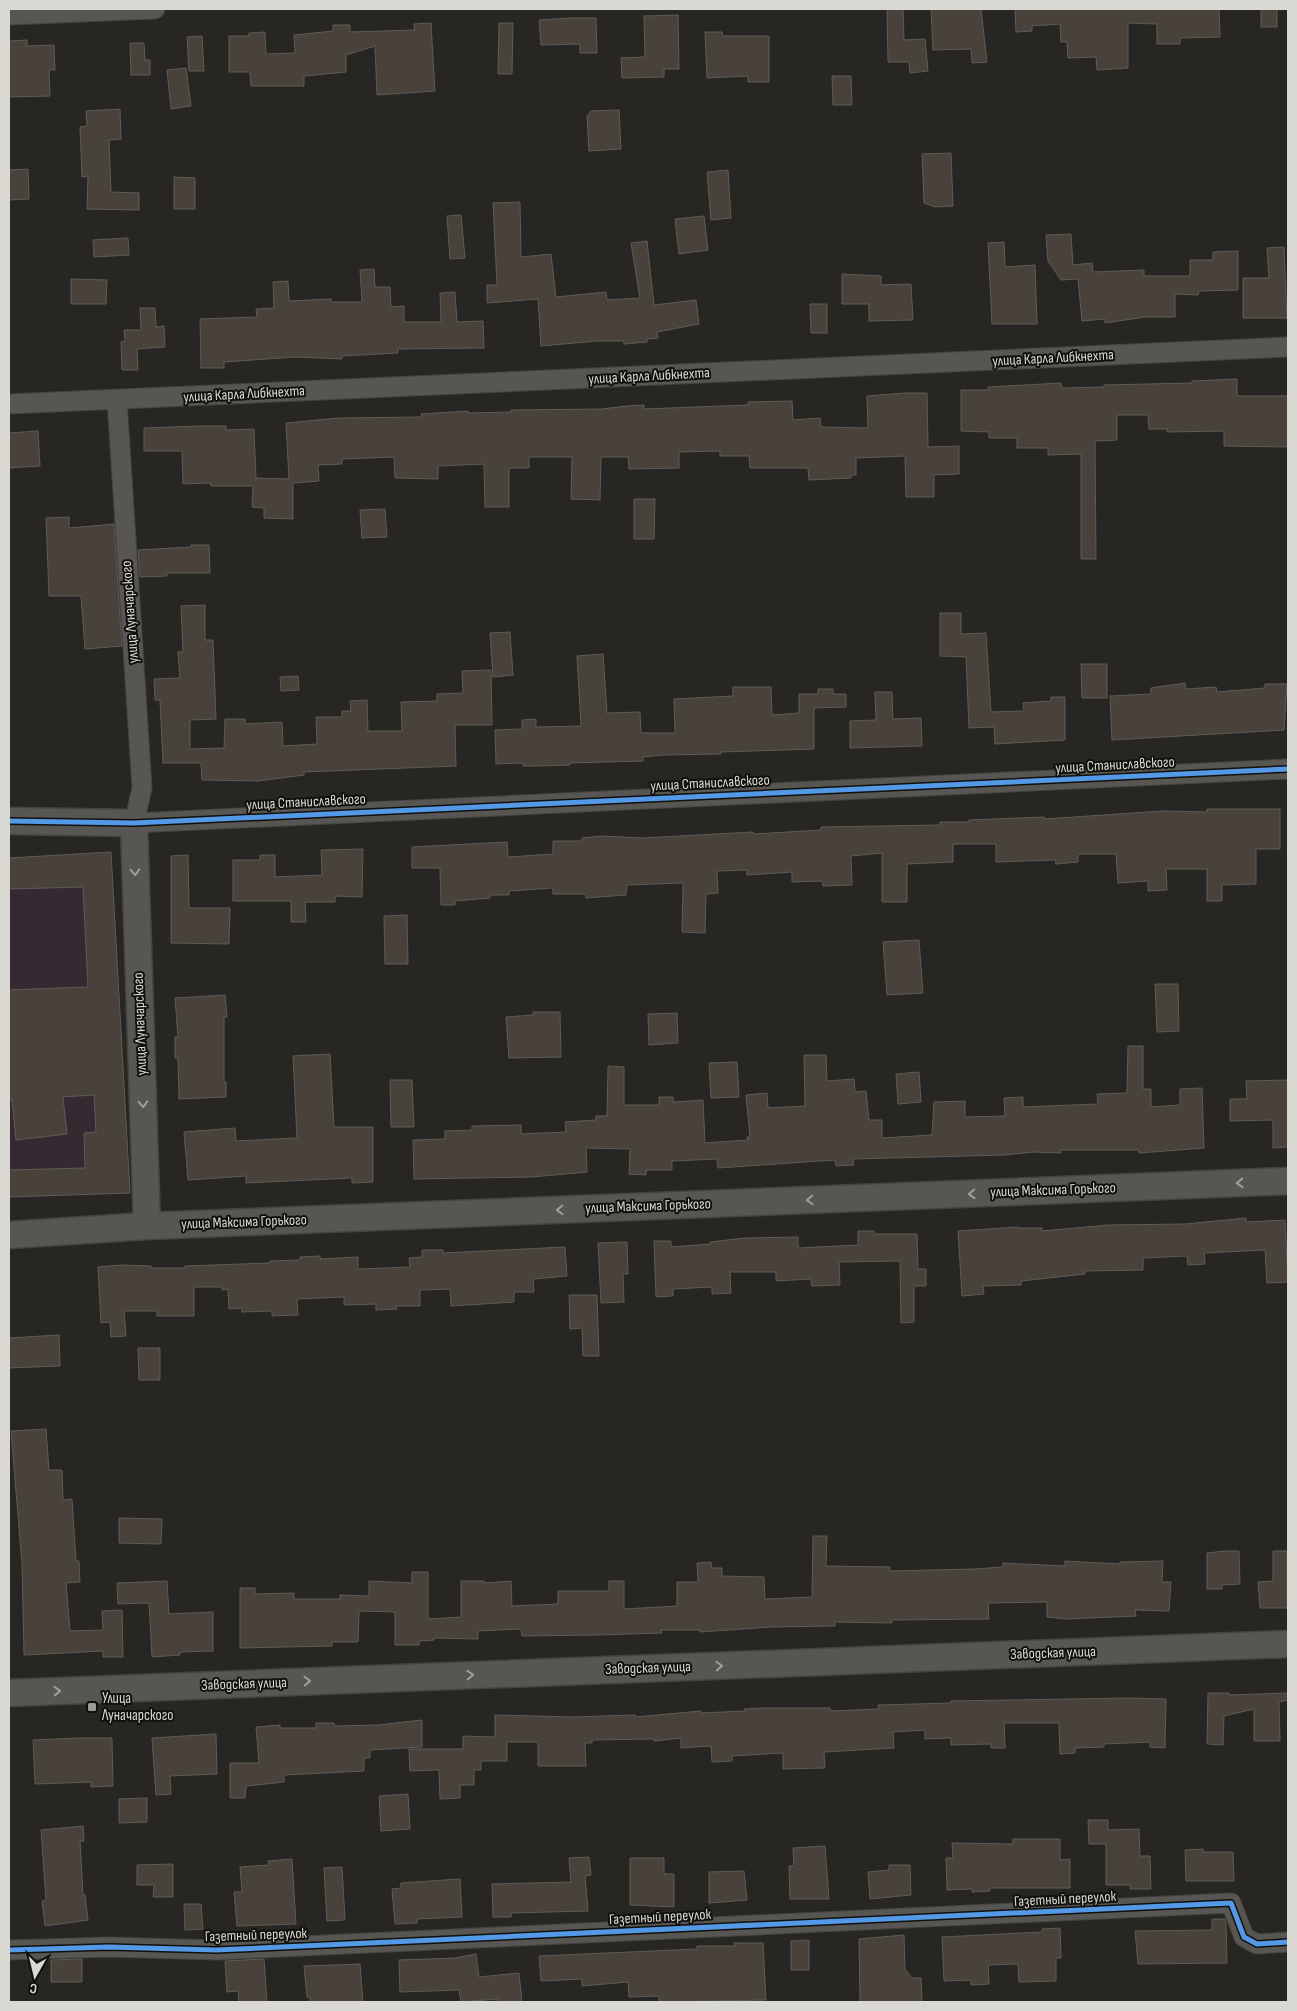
<svg xmlns="http://www.w3.org/2000/svg" width="1297" height="2011" viewBox="0 0 1297 2011" font-family="'Sofia Sans Condensed',sans-serif">
<style>
.commercial{fill:#372931}
.building{fill:#48423a;stroke:#5e5c58}
.lines{fill:none;stroke-linecap:round;stroke-linejoin:round}
.street-casing{stroke:#44433f;stroke-width:21}
.secondary-casing{stroke:#44433f;stroke-width:29}
.street{stroke:#585653;stroke-width:19}
.secondary{stroke:#585653;stroke-width:26}
.cycleway-casing{stroke:#12100d;stroke-width:8}
.cycleway{stroke:#5399e6;stroke-width:5}
.oneway{stroke:#a09e99}
.poi-dot{fill:#9b9a94;stroke:#12100d;stroke-width:2}
.labels{text-anchor:middle;dominant-baseline:central;stroke-width:4;stroke-linejoin:round;paint-order:stroke}
.street-label{font-size:15px;fill:#dad8d2;stroke:#12100d}
.poi-label{font-size:15px;fill:#dad8d2;stroke:#12100d;text-anchor:start}
</style>
<rect width="100%" height="100%" fill="#272622"/>
<path class="commercial" d="M111 852 130 1193 9 1198V858Z"/>
<path class="building" d="M887 9H903L904 40 925 39 928 71 910 73 909 62H888Z
M931 9H981L987 62 972 63 971 49 933 50Z
M1015 9H1219L1220 37 1180 38V44H1157V24L1128 23V68L1097 70 1096 57 1068 58 1067 42H1061L1060 24 1032 26V31L1016 32Z
M1261 9H1277V27H1261Z
M678 15 679 69H664V77L622 78 621 58 645 57 644 16Z
M570 18H596L597 53H580V44L541 45 539 20Z
M431 23 435 91 377 95 375 46 346 55V72L304 76V86H251L250 72H229V36H249V33L265 32 266 54 295 53 294 35 333 31V25H350V32L415 30 414 24Z
M499 23H513L512 74H498Z
M705 32H722L723 36H769V82H748V76L707 78Z
M202 36 204 71H189L187 37Z
M27 40V46L54 45 55 70H49L50 96 9 97V41Z
M130 43H144L145 60H150V75H131Z
M186 68 191 106 171 109 167 70Z
M832 76H851L852 105H833Z
M120 109 121 139 109 140 111 192 139 193V210L87 209 88 176 82 177 80 127 87 126 86 111Z
M619 110 621 149 589 151 587 116 591 111Z
M951 153 953 206 935 207 924 203 922 154Z
M28 169 29 199 9 200V170Z
M728 170 731 218 711 220 707 172Z
M174 177 195 178V209H174Z
M520 202 521 257 551 254 556 297 606 292 607 300 640 298 631 243 647 241 654 305 696 300 699 324 657 332 658 338 647 339V342L624 344V341H597L541 346 538 299 487 303V285H497L493 203Z
M461 215 465 258 450 259 447 216Z
M704 216 708 250 679 254 675 219Z
M1071 234 1073 265 1092 263 1093 272 1144 270V276H1190V260H1213V252L1238 251V290L1199 291 1198 295 1175 294V317H1145L1105 323V319L1082 321 1078 279 1061 280 1048 261 1046 235Z
M128 238 129 255 94 257 93 240Z
M1004 242 1005 267 1035 265 1037 324H992L988 243Z
M1284 247 1287 318H1243V278H1269L1267 248Z
M374 269 375 287H390L391 307 404 306V322H441L440 293 455 292 457 322 483 321 484 348 398 349V353L342 356V359L295 357 224 362V368H201L200 319 257 317 256 309 274 308 273 282 288 281 289 301 331 299V302H362L360 270Z
M842 274 881 276V285L911 284 913 320 869 321V304H842Z
M71 279 107 280 106 304H71Z
M810 304H827V333H811Z
M140 308H155L156 327 164 326 165 347 137 349 138 370H122L121 342 125 341 124 330H141Z
M1237 379V396H1288V447L1224 446V431L1167 432V429H1149L1148 415H1117V440L1095 441 1096 559H1081V454L1048 455V448H1017V438H989V432L961 431V390H988V387L1061 383 1062 388 1104 387V385L1192 383V381Z
M905 393H927L928 447 959 446V474L934 475V497H906L905 456 856 458V475H851V478L809 480 808 468H750L749 456H720V451L679 452V468L629 469 628 457H601L600 500 571 499 572 457H529V468H509V507H485L484 464 438 466V479L395 478 394 457 342 459V464L318 465 319 481 293 483V519L264 518V508L252 507 253 486H211L210 483 183 484 182 451H144V428L199 426H226V430L254 429 256 478 289 479 286 423 339 418 422 417 421 414 468 411 469 413 511 412V410L602 409 627 406 644 405V409L748 405V402L792 401 793 420 820 418 821 427 868 428 867 396Z
M38 431 40 466 9 468V433Z
M634 499H655L654 539H634Z
M385 509 387 537 362 538 360 510Z
M69 517V528L114 524 122 646 85 649 81 596H49L46 518Z
M191 545H209L210 573H167V576L140 577 138 550 191 547Z
M205 605V640H213L216 719 190 720V749L224 748 225 719H245V724L282 722 283 746 317 744 316 717H342V711H351L350 701 367 700 368 731H402L401 702 437 701V694L463 693 462 671 491 670 492 725H455L456 766 304 772V775L258 781 202 780 201 763H163L160 700H155L154 679 180 678 178 652H183L181 606Z
M940 613H961V634L986 633 991 712 1024 711 1023 703 1051 701V697H1065V740L995 744 994 727 969 728 966 657 940 656Z
M510 632 513 675 493 677 490 633Z
M603 654 607 713 640 712 641 733H675L674 699 733 696V687H771L772 715 799 713V694H818V689H833V694H846V707L814 708V749L721 752V754L664 755 643 757V761L570 763V765L537 766H523V763L496 764 495 730 522 729V720L536 719V727L581 726 577 656Z
M1081 664H1107V698H1082Z
M298 676 299 690 281 691 280 677Z
M1185 683 1186 689 1216 687 1217 692 1265 688V684H1287L1284 730 1112 740 1110 696 1151 694V688Z
M875 692H892L893 719 921 718 922 746 850 748V721L876 720Z
M1207 809H1280V849H1256V884L1222 885V901H1207V869H1166L1167 890 1148 891V881L1118 883 1116 854H1078V862L1056 864 1055 860 996 862V844H953V862L907 864V902H882V853L851 856 852 885 823 886 822 881 792 882V872L747 875V870L717 871 718 893 706 894 705 933 682 932 683 883 627 885 626 895 586 898V894H553V888L509 891V895H490V898L455 901V905H441L440 868H412V847L507 842 508 857 553 854V841H582V838L601 836 643 838 753 832 754 834 821 830V827L940 825V822H969V820L1044 817V819L1163 811 1207 812Z
M363 849 362 897 335 896V902H305L306 922H291V901H233V860H260V855H275V877L322 875 321 850Z
M111 852 130 1193 9 1197V1170L85 1168 84 1133 96 1132 94 1095 63 1097 67 1134 16 1140 12 1099 9 1100V990L88 987 83 887 9 889V858Z
M188 855 189 908H230L229 944 171 943V856Z
M407 915 408 964H385L384 916Z
M919 940 923 993 887 995 883 942Z
M1155 984H1178L1179 1031 1157 1032Z
M225 995 227 1017H224V1082H226V1097L179 1099 178 1058H175V1037H178L175 998Z
M533 1012H560L561 1057 509 1058 506 1017 533 1015Z
M677 1013 678 1043 649 1045 648 1014Z
M1128 1046H1143V1089H1151V1107L1180 1105V1089L1202 1088 1204 1148 1139 1153 1138 1150H1061V1153L1034 1152 1004 1155 853 1159 854 1165 836 1166 835 1160 718 1168 717 1159 672 1161V1170H646V1175L629 1174 630 1149 586 1148 587 1172 532 1177 414 1179 413 1140 445 1139V1131L472 1130V1126L521 1125V1134L566 1132 565 1122 596 1120V1116H607L608 1066 624 1067V1105H659V1097H673V1102L703 1100 705 1143 748 1140 747 1137H750L746 1095 767 1093 768 1108 805 1106 804 1055H826L827 1081 854 1079 855 1092 866 1091 869 1120H882V1138L932 1135 934 1102 965 1101V1117L1005 1116 1004 1098 1023 1097V1107L1098 1104 1097 1094 1127 1093Z
M330 1054 334 1127H373V1182L352 1183V1178L246 1183V1176L188 1180 184 1132 235 1128 236 1141 297 1138 293 1056Z
M737 1062 739 1097 711 1098 709 1063Z
M919 1072 921 1102 898 1104 896 1074Z
M390 1080H412L414 1127H391Z
M1288 1080V1147L1273 1148V1120L1230 1121V1099H1247L1246 1081Z
M1246 1218V1222L1285 1220 1288 1282 1267 1283 1265 1250 1204 1253 1205 1264 1188 1265 1187 1256 1143 1258V1270L1085 1271V1274L1021 1281V1285L983 1286 984 1294 962 1296 958 1231 1018 1227V1228H1042V1231L1108 1225 1185 1224Z
M858 1231H874V1234H917L918 1269H926V1286H914V1322L901 1323 900 1261 839 1262 840 1285 812 1286 811 1279 776 1281V1272H730L731 1293 712 1294V1287L673 1289V1296L656 1297 654 1241H671V1247L710 1244V1242L745 1238 798 1237V1248L858 1245Z
M627 1242 628 1274H623L624 1302 601 1303 598 1243Z
M565 1247 567 1276 533 1279 534 1292H514V1302L451 1306 450 1289 420 1290V1306H396L397 1309 376 1310V1304L344 1305V1297L297 1299 298 1315 272 1316V1311L242 1312V1308L229 1309 228 1289 222 1290V1287H194V1316H157V1311H124L126 1336 111 1337 110 1322 101 1323 98 1267 122 1265 151 1266V1268H185V1266L270 1263V1261L300 1260V1257L320 1256V1259L358 1257V1269L410 1267 409 1258 422 1257V1250H443V1253Z
M569 1295H597L599 1356H583L582 1328 570 1329Z
M59 1335 60 1366 9 1368V1338Z
M138 1348H160V1380H139Z
M46 1429 49 1470H62L63 1500 72 1499 76 1561H79L80 1582 66 1583 70 1631 103 1630 102 1611 122 1610 123 1657H103V1651L24 1655 22 1564 11 1431Z
M119 1518 162 1519 161 1544 119 1543Z
M813 1536H827L826 1566 890 1567V1571L974 1569 1003 1567V1563L1065 1566V1561L1120 1564V1562L1163 1561 1162 1582H1171L1169 1611 1135 1610 1136 1616 1065 1619 1047 1617V1602L988 1603 989 1619 892 1620V1623L835 1622V1626L771 1627 700 1632V1630H661L662 1633 598 1635 522 1636 521 1629 478 1631V1639L434 1638V1640L419 1641V1645H395V1612L359 1611 358 1642H332V1646L240 1648V1588H255V1594L294 1593V1599H340V1595L369 1596V1581L412 1583V1572H428V1619L461 1617V1581H484V1583L511 1581 512 1606 558 1604V1591H609V1581H624V1609L677 1606V1582H698L697 1563 711 1562 712 1568H722V1576L764 1577 765 1599 812 1597Z
M1225 1551H1239L1240 1584 1222 1585V1589H1207V1553Z
M1273 1551H1287V1608H1260L1258 1582 1273 1581Z
M167 1581 169 1614 213 1612V1651L180 1652V1655L152 1657 149 1603 118 1604 117 1583Z
M1208 1693H1229V1695L1288 1693V1700L1279 1702 1280 1741H1254V1709L1224 1716 1223 1745 1207 1744Z
M1129 1698 1166 1699 1165 1748 1150 1747V1742L1104 1744V1747L1075 1748V1753L1060 1754 1059 1723H1004L1005 1748H991V1744L951 1745V1738L925 1739V1730L893 1732 894 1748 824 1752 825 1768 783 1769V1753L732 1756V1761L712 1762 711 1746 681 1748V1738L654 1741V1739L592 1740V1743H585L586 1766H538V1742H507V1761H481V1770H474V1785H460V1798L440 1799 439 1770 410 1771 409 1749H463V1736L495 1737V1715L573 1717 635 1715V1717L701 1711V1713L745 1711 744 1709 763 1708H830V1711L879 1709 878 1705 951 1703V1701Z
M422 1720V1747L370 1750V1758H364V1771L284 1775V1782L246 1786 245 1798H230V1763H259L256 1727 280 1725V1728H316V1723H334L335 1726 377 1725Z
M216 1734 217 1774 170 1776 171 1794 156 1795 152 1738Z
M78 1738H112L113 1786 91 1787V1782L35 1784 33 1740Z
M408 1794 410 1829 381 1831 379 1796Z
M147 1798V1822L119 1823V1799Z
M1088 1820H1108V1830L1139 1829 1140 1856H1150L1151 1889H1130V1885H1106V1844H1089Z
M83 1826 84 1841H80L83 1895H85L88 1920 45 1926 42 1901 46 1900 41 1830Z
M1013 1839H1060V1860L1070 1859V1888H990V1891L972 1892V1889L947 1890 946 1858H953L952 1843 1013 1844Z
M825 1846 829 1899H790L789 1866H794L793 1848Z
M1203 1849V1852H1233L1234 1881H1186L1185 1850Z
M589 1857 591 1875 585 1876 588 1911 511 1913V1917H493L492 1884 571 1882 569 1858Z
M630 1858H664V1874H674V1907L630 1905Z
M292 1859 296 1924 237 1926 234 1892H242L240 1867 269 1865 268 1861Z
M173 1864V1897H153L154 1885H137V1865Z
M889 1865H910L911 1895 870 1899 868 1872 889 1870Z
M342 1867 345 1920 327 1921 324 1868Z
M744 1871 747 1900 709 1903V1872Z
M460 1879 462 1917 417 1919V1923L395 1924 392 1889 401 1888V1883Z
M184 1904H201L203 1929 185 1930Z
M1212 1919H1225L1226 1923 1227 1963 1138 1964 1135 1931 1212 1930Z
M1060 1928 1061 1958H1056V1981L1019 1982 1018 1964 988 1965 989 1984 971 1985V1980L944 1981 942 1937 1042 1932V1929Z
M904 1935 905 1969 912 1978H921L922 2002H860L859 1939Z
M809 1940V1970H791V1941Z
M734 1943H763L766 2000 659 2002V1996L629 1997 628 1982 582 1986V1979L541 1981 539 1956 697 1949V1946H735Z
M476 1954 479 1977 519 1973 522 2002H498V1999L461 2002 459 1990 400 1992 399 1960 455 1958Z
M82 1959V1982H51V1960Z
M264 1959 267 2002H239L238 1991 227 1992 225 1961Z
M360 1964 363 2002H310V1997H307L304 1966Z"/>
<g class="lines">
<defs>
<path id="street" d="M9 15 155 9
M117 400 142 788 134 823 1288 769
M9 404 1288 347
M9 1950 109 1947 216 1950 1231 1903 1244 1937 1257 1944 1288 1942"/>
<path id="secondary" d="M9 821 134 823 147 1226
M9 1235 147 1226 1288 1181
M9 1693 1288 1644"/>
</defs>
<use href="#street" class="street-casing"/>
<use href="#secondary" class="secondary-casing"/>
<use href="#street" class="street"/>
<use href="#secondary" class="secondary"/>
<defs>
<path id="cycleway" d="M9 821 134 823 1288 769
M9 1950 109 1947 216 1950 1231 1903 1244 1937 1257 1944 1288 1942"/>
</defs>
<use href="#cycleway" class="cycleway-casing"/>
<use href="#cycleway" class="cycleway"/>
</g>
<defs><path id="oneway-chevron" d="M-2-3.5L2.5 0L-2 3.5" fill="none" stroke-width="1.6" stroke-linecap="round" stroke-linejoin="round" transform="scale(1.25)"/></defs>
<g class="oneway">
<use href="#oneway-chevron" transform="translate(135 872) rotate(88)"/>
<use href="#oneway-chevron" transform="translate(143 1104) rotate(88)"/>
<use href="#oneway-chevron" transform="translate(1240 1183) rotate(178)"/>
<use href="#oneway-chevron" transform="translate(972 1194) rotate(178)"/>
<use href="#oneway-chevron" transform="translate(810 1200) rotate(178)"/>
<use href="#oneway-chevron" transform="translate(560 1210) rotate(178)"/>
<use href="#oneway-chevron" transform="translate(719 1666) rotate(-2)"/>
<use href="#oneway-chevron" transform="translate(470 1675) rotate(-2)"/>
<use href="#oneway-chevron" transform="translate(307 1681) rotate(-2)"/>
<use href="#oneway-chevron" transform="translate(57 1691) rotate(-2)"/>
</g>
<rect class="poi-dot" x="87" y="1702" width="10" height="10" rx="2.5"/>
<g class="labels">
<g class="street-label">
<text transform="translate(1053 358) rotate(-3)">улица Карла Либкнехта</text>
<text transform="translate(649 376) rotate(-3)">улица Карла Либкнехта</text>
<text transform="translate(244 394) rotate(-3)">улица Карла Либкнехта</text>
<text transform="translate(130 612) rotate(-94)">улица Луначарского</text>
<text transform="translate(1115 765) rotate(-3)">улица Станиславского</text>
<text transform="translate(710 783) rotate(-3)">улица Станиславского</text>
<text transform="translate(306 802) rotate(-3)">улица Станиславского</text>
<text transform="translate(140 1024) rotate(-92)">улица Луначарского</text>
<text transform="translate(1053 1190) rotate(-2)">улица Максима Горького</text>
<text transform="translate(648 1206) rotate(-2)">улица Максима Горького</text>
<text transform="translate(244 1222) rotate(-2)">улица Максима Горького</text>
<text transform="translate(1053 1653) rotate(-2)">Заводская улица</text>
<text transform="translate(648 1668) rotate(-2)">Заводская улица</text>
<text transform="translate(244 1684) rotate(-2)">Заводская улица</text>
<text transform="translate(1065 1899) rotate(-3)">Газетный переулок</text>
<text transform="translate(660 1917) rotate(-3)">Газетный переулок</text>
<text transform="translate(256 1935) rotate(-2)">Газетный переулок</text>
</g>
<g class="poi-label">
<text x="102" y="1698">Улица<tspan x="102" dy="17">Луначарского</tspan></text>
</g>
</g>
<rect width="1297" height="2011" fill="none" stroke="#dad8d2" stroke-width="20"/>
<g transform="translate(35 1976) rotate(188)" stroke="#12100d" stroke-width="4" paint-order="stroke">
<path d="M0-4L9 19L0 12L-9 19Z" fill="#dad8d2"/>
<text y="-8" font-size="14" font-weight="bold" text-anchor="middle" fill="#dad8d2">С</text>
</g>
</svg>
